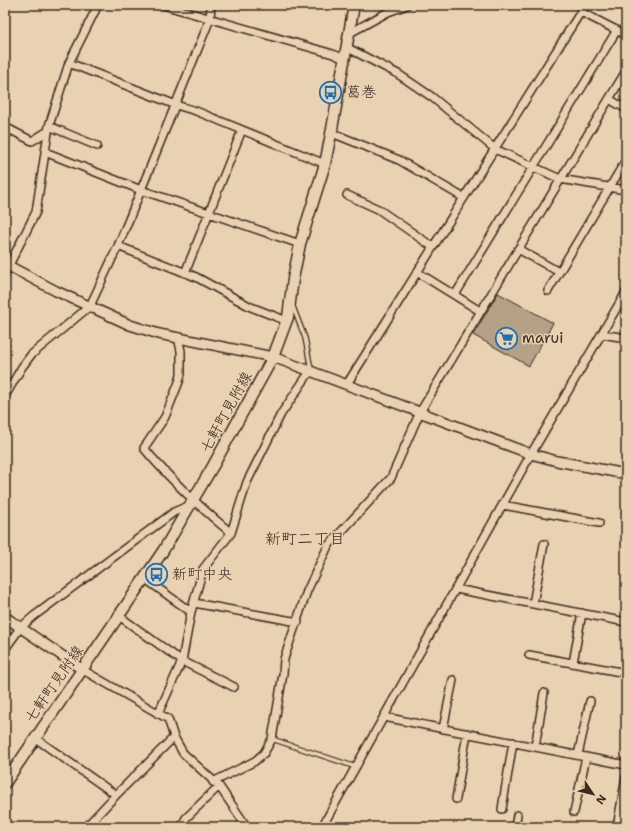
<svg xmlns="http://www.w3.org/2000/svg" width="631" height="832" viewBox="0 0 631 832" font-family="'Shantell Sans','Klee One',sans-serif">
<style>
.building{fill:#b5a186;stroke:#3b2a1e}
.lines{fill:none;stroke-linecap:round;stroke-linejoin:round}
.service-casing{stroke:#3b2a1e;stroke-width:6}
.minor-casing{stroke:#3b2a1e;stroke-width:10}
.tertiary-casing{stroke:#3b2a1e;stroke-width:12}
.secondary-casing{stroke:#3b2a1e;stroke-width:13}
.service{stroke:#e9d2b2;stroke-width:3.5}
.minor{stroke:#e9d2b2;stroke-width:7}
.tertiary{stroke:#e9d2b2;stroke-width:9}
.secondary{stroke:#e9d2b2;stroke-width:10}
.labels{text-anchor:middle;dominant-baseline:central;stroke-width:3;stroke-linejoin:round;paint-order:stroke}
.poi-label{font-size:15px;fill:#3b2a1e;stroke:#e9d2b2;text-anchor:start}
.street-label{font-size:15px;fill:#3b2a1e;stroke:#e9d2b2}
.neighbourhood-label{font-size:16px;fill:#3b2a1e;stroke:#e9d2b2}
</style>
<rect width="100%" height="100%" fill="#e9d2b2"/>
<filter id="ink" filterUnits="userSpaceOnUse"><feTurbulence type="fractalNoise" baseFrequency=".025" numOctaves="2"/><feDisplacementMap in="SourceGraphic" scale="8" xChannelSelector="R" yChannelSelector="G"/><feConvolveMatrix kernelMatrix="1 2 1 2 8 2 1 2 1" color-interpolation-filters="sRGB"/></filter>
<g filter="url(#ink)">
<path class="building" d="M498 293 553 323 529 366 473 335Z"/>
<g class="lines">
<defs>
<path id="service" d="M292 304 305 338 311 369
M272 739 356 767
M94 819 104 827"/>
<path id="minor" d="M163 5 333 54 345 59
M581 12 626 35
M348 34 388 12 407 5
M346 47 398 74 432 97 495 149 560 179 626 190
M69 63 176 105 196 111 325 164
M609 99 626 109
M49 126 97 146
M5 127 32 141 48 131
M332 133 399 160 464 198
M5 138 9 130
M45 152 141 190 300 244
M347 195 378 209 433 247
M118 246 196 277 251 307 287 321
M518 249 559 272
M417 272 480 311
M5 273 36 212 49 126 69 63 98 5
M185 273 242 130
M548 291 626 160
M455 295 617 30
M602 334 626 338
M178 337 181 351V374L179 382 165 417 144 448C170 480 200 507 231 533
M347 384 585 5
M5 396 22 367 31 355 90 306 118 246 141 190 210 19 211 5
M503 505 599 523
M144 578 191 612
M456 589 626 622
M194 603 298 622
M533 604 544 544
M119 616 182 661 234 687
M5 649 20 628 34 616 174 512 190 505
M529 655 626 673
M573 663 582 613
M83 670 168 719 174 737 183 753 219 786 247 827
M158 714 182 661 191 612 203 569 231 533 247 482 281 414 311 370
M384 717 626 765
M443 729 453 680
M35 738 116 795
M535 747 544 693
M578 755 590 701
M5 767 12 771
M213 782 255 761 264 753 272 739 283 674 284 659 307 591 328 546 391 478 420 412 626 71
M456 799 467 733
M502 809 513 742
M574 812 586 757
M86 827 116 795 174 737
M181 827 186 818 219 786
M322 827 531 454 626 292
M515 827 517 815
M617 827 626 777"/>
<path id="tertiary" d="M5 264 56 291 130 325 159 334 273 357 531 454 557 461 626 474
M5 617 83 670"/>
<path id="secondary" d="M5 783 163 551 213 466 273 357 288 317 293 279 300 244 325 164 332 129 354 5"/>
</defs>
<use href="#service" class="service-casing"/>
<use href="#minor" class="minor-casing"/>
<use href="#tertiary" class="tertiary-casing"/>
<use href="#secondary" class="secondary-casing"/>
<use href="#service" class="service"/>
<use href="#minor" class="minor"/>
<use href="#tertiary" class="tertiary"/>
<use href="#secondary" class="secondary"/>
</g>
</g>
<defs>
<symbol id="bus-ring" viewBox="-11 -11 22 22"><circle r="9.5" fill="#e9d2b2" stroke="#1f6fb2" stroke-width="1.5"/><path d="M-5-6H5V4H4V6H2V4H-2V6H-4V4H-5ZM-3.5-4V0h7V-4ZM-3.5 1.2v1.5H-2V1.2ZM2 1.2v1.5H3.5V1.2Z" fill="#1f6fb2"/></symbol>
<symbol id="supermarket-ring" viewBox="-11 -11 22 22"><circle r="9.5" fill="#e9d2b2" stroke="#1f6fb2" stroke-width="1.5"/><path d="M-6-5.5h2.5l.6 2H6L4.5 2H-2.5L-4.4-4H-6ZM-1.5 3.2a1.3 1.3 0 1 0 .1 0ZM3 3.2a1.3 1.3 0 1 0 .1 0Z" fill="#1f6fb2"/></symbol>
</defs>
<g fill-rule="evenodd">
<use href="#bus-ring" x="318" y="80" width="25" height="25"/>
<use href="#supermarket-ring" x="494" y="326" width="25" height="25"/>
<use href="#bus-ring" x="144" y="562" width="25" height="25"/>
</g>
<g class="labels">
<g class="poi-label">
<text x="346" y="92">葛巻</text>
<text x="522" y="338">marui</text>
<text x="172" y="574">新町中央</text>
</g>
<g class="street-label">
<text transform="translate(226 412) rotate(-61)">七軒町見附線</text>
<text transform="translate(54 684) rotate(-55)">七軒町見附線</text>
</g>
<g class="neighbourhood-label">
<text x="305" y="538">新町二丁目</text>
</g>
</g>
<rect width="631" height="832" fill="none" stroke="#e9d2b2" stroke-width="20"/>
<rect x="10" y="10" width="611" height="812" fill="none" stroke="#3b2a1e" stroke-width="1.5" filter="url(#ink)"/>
<g transform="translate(593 794) rotate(125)" stroke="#e9d2b2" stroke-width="3" paint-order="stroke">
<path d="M0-3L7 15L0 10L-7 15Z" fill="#3b2a1e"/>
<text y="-6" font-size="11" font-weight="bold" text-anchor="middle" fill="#3b2a1e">N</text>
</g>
</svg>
